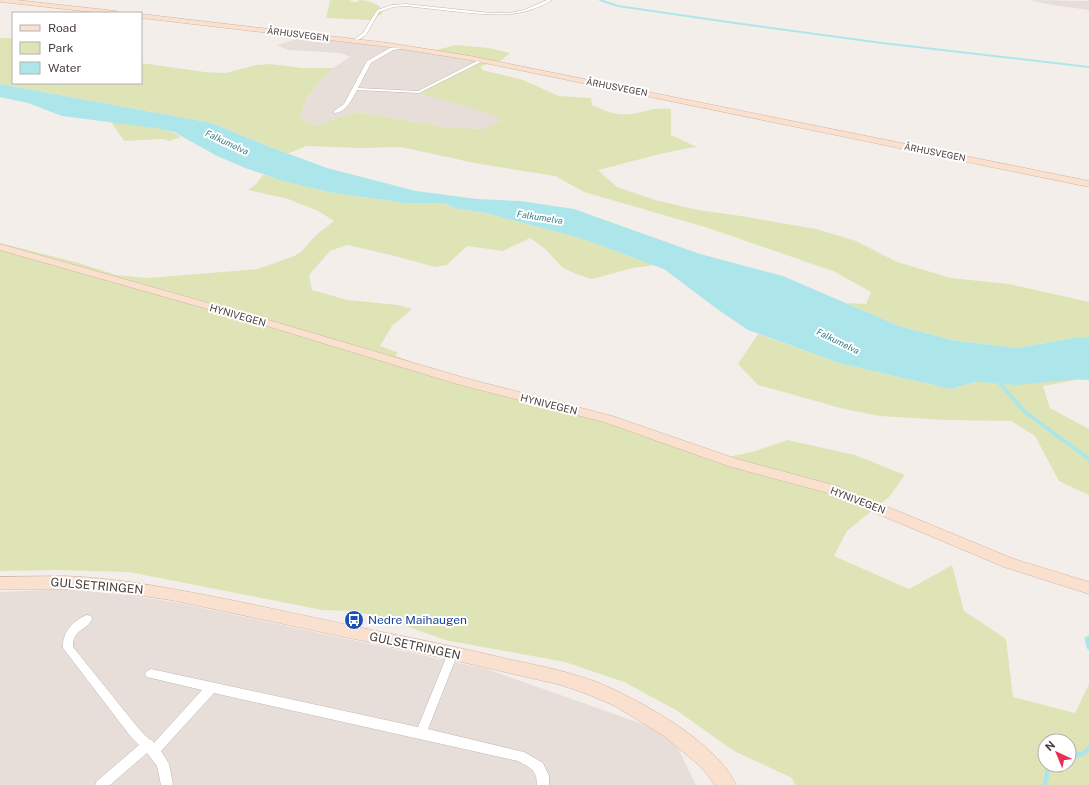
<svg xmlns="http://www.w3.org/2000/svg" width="1089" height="785" viewBox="0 0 1089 785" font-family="'Public Sans',sans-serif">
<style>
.residential{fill:#e7ded9}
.green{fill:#dfe4b7;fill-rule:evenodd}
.water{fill:#ade6ea}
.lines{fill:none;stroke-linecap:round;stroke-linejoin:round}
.stream-far2{stroke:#ade6ea;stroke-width:2}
.stream-far1{stroke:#ade6ea;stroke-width:4}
.stream{stroke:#ade6ea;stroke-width:5}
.river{fill:#ade6ea;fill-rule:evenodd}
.street-casing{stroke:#c1b6b1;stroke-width:1}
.secondary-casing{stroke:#d2b4a0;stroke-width:1}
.street{fill:#fff;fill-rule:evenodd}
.secondary{fill:#fae1cf;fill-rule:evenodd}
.labels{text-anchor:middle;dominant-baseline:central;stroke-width:4;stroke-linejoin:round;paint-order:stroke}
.far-street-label{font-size:9px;fill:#473d39;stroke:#fff}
.far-water-label{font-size:9px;font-style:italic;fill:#317c84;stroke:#fff}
.street-label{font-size:10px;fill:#473d39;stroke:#fff}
.near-street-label{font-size:12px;fill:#473d39;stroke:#fff}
.near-transit-label{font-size:12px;fill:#164399;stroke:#fff;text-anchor:start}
</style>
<rect width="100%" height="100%" fill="#f4eeeb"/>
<path class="residential" d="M1028 0 1089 1V10L1052 5Z
M307 36 484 61 435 84 421 95 452 101 482 110 503 120 484 129 445 127 356 112 315 126 300 118 307 97 333 68 350 57 341 53 288 50 277 45Z
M69 589 120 594 174 602 487 669 671 734 696 785H0V592Z"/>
<path class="green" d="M328 0H350L352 2H358L359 0C369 0 375 3 383 9L382 14 370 20 326 18 330 1Z
M0 38H13V48L11 50 13 51V83H141V63L205 72 225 73 257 65 271 64 302 68H333L307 97 300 118 315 126 356 112 445 127 484 129 502 120C476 108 449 101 421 95L435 84 483 61 344 38 436 50 457 45 489 48 510 53 502 60 481 66 482 70 523 80 559 96 591 98 592 105C603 111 619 116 631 114 648 112 652 107 671 109V135L697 147C663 152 631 162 598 170L617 187 655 200 698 210 741 216 816 229 856 241 897 262 951 278 1009 284 1089 302V338H1073L1017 348 952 340 899 326 846 303 866 304 871 292 833 271 705 227 584 192 555 176 474 163 401 147 360 148 306 146 287 154 212 123 0 84Z
M111 122C134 125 162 124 181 137L169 141 163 139 124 141Z
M263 175 328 192 405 203H444L454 208 485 213 583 239 655 265 633 268 592 279 576 274 563 268 544 248 530 238 503 251 467 246 447 265 435 267 391 255 347 245 330 251 309 275 312 290 348 300 399 305 412 309 392 326 380 346 397 352 396 356 446 375 498 389 536 395 604 416 729 457 755 451 788 440 855 455 905 475 889 497 847 531 834 556 909 589 952 565 964 611 1006 639 1013 697 1075 713 1089 684V785H795L792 778 734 751 676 710 624 682 565 662 445 640 387 619 353 611 322 610 129 572 56 570 0 571V243L79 263 116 275 148 278 258 269 294 256 301 252 316 235 334 221 318 211 288 199 248 190 256 184ZM1045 741H1069V765H1045Z
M758 334 839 363 950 389 994 377 1076 380 1043 386 1050 408 1089 429V495L1059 481 1035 436 1011 421 945 420 880 416 844 409 758 385 738 364Z"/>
<path class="water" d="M0 84 212 123 270 147 327 168 416 191 477 199 520 201 574 209 700 254 783 276 899 326 952 340 1017 348 1073 338H1089V380L994 377 950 389 839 363 748 330 717 309 664 269 583 239 485 213 454 208 444 203H405L328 192 280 180 245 168 217 156 174 132 155 128 62 116 28 103 0 97Z"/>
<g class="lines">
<path class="stream-far2" d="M600 0 618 6 728 22 882 43 1089 67"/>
<path class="stream-far1" d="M994 377 1025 412 1089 459"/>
<path class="stream" d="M1089 638 1087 639 1089 647
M1069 756 1082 754 1089 749
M1045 785 1049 765"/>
<path class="river" d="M1089 366V378L1016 385 967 381 960 379 957 375 960 371 967 369 1016 373Z"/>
<defs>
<path id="street" d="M547 0H552C522 19 492 15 459 12 441 10 424 8 406 6L393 7 379 12 366 35 356 41 353 40 363 33 377 10 392 5 406 4 491 13H509L524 10Z
M404 46 406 47 405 48 393 50 371 63 358 88 418 91 481 59 485 60 419 93 357 90C352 99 346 113 334 113V111L344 104 367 61 390 48Z
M87 615 91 616 92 619C86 631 73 629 73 647L139 729 149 739 152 740 154 743 202 690 147 677 145 674 147 671 151 669 418 727 448 653 449 650 453 648 457 650 458 653 428 729 524 752 543 763 549 776V785H537C537 769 530 768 518 761L214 693 161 751 169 764 173 785H161L157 766 147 753 110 785H95L97 781 139 745 131 737 63 648C62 633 73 620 87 615Z"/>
<path id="secondary" d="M0 0H16L116 11 119 13H101L1 2Z
M141 14 389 43 470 56 1089 181V187L470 60 389 47 141 18Z
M0 244 275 322 465 378 612 416 737 459 837 486 1014 559 1089 582V594L1004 567 828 493 728 466 604 422 457 384 267 326 0 250Z
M64 576C122 578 179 590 236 601 283 611 330 621 377 631 422 640 467 649 512 660 541 666 571 672 599 683 640 700 718 743 736 785H715L701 767 664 736 615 706 587 694 561 685 453 660 171 600 93 589H0V577Z"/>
</defs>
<use href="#street" class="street-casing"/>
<use href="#secondary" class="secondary-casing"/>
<use href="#street" class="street"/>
<use href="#secondary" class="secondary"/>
</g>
<defs>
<symbol id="bus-disc" viewBox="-11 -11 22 22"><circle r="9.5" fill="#1a4fb4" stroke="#fff"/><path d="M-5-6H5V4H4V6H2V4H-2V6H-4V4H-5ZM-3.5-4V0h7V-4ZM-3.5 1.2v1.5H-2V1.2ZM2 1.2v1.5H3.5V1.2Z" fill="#fff"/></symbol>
</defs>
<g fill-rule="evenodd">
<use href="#bus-disc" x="343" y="609" width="22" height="22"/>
</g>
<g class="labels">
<g class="far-street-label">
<text transform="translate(298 34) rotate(7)">ÅRHUSVEGEN</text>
<text transform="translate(617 87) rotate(11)">ÅRHUSVEGEN</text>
<text transform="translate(935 152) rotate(11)">ÅRHUSVEGEN</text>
</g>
<g class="far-water-label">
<text transform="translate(227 142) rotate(25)">Falkumelva</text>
<text transform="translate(540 217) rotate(9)">Falkumelva</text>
<text transform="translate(838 341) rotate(26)">Falkumelva</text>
</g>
<g class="street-label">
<text transform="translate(238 315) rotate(16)">HYNIVEGEN</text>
<text transform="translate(549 404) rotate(14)">HYNIVEGEN</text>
<text transform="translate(858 500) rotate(21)">HYNIVEGEN</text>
</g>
<g class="near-street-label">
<text transform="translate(97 586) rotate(5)">GULSETRINGEN</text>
<text transform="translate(415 646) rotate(12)">GULSETRINGEN</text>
</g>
<g class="near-transit-label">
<text x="368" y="620">Nedre Maihaugen</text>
</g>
</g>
<rect x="12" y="12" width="130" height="72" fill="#ffffff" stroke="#b5b1b0"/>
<rect x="20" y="25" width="20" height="6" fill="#fae1cf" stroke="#b5b1b0"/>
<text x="48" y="32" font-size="12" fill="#473d39">Road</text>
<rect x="20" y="42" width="20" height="12" fill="#dfe4b7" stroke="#b5b1b0"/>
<text x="48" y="52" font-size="12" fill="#473d39">Park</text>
<rect x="20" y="62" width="20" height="12" fill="#ade6ea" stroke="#b5b1b0"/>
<text x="48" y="72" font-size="12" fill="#473d39">Water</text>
<g transform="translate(1057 753) rotate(316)"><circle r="19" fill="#ffffff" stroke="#b5b1b0"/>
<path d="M0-3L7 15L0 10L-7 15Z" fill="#e62f52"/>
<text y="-6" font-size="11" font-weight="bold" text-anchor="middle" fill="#473d39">N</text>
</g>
</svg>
